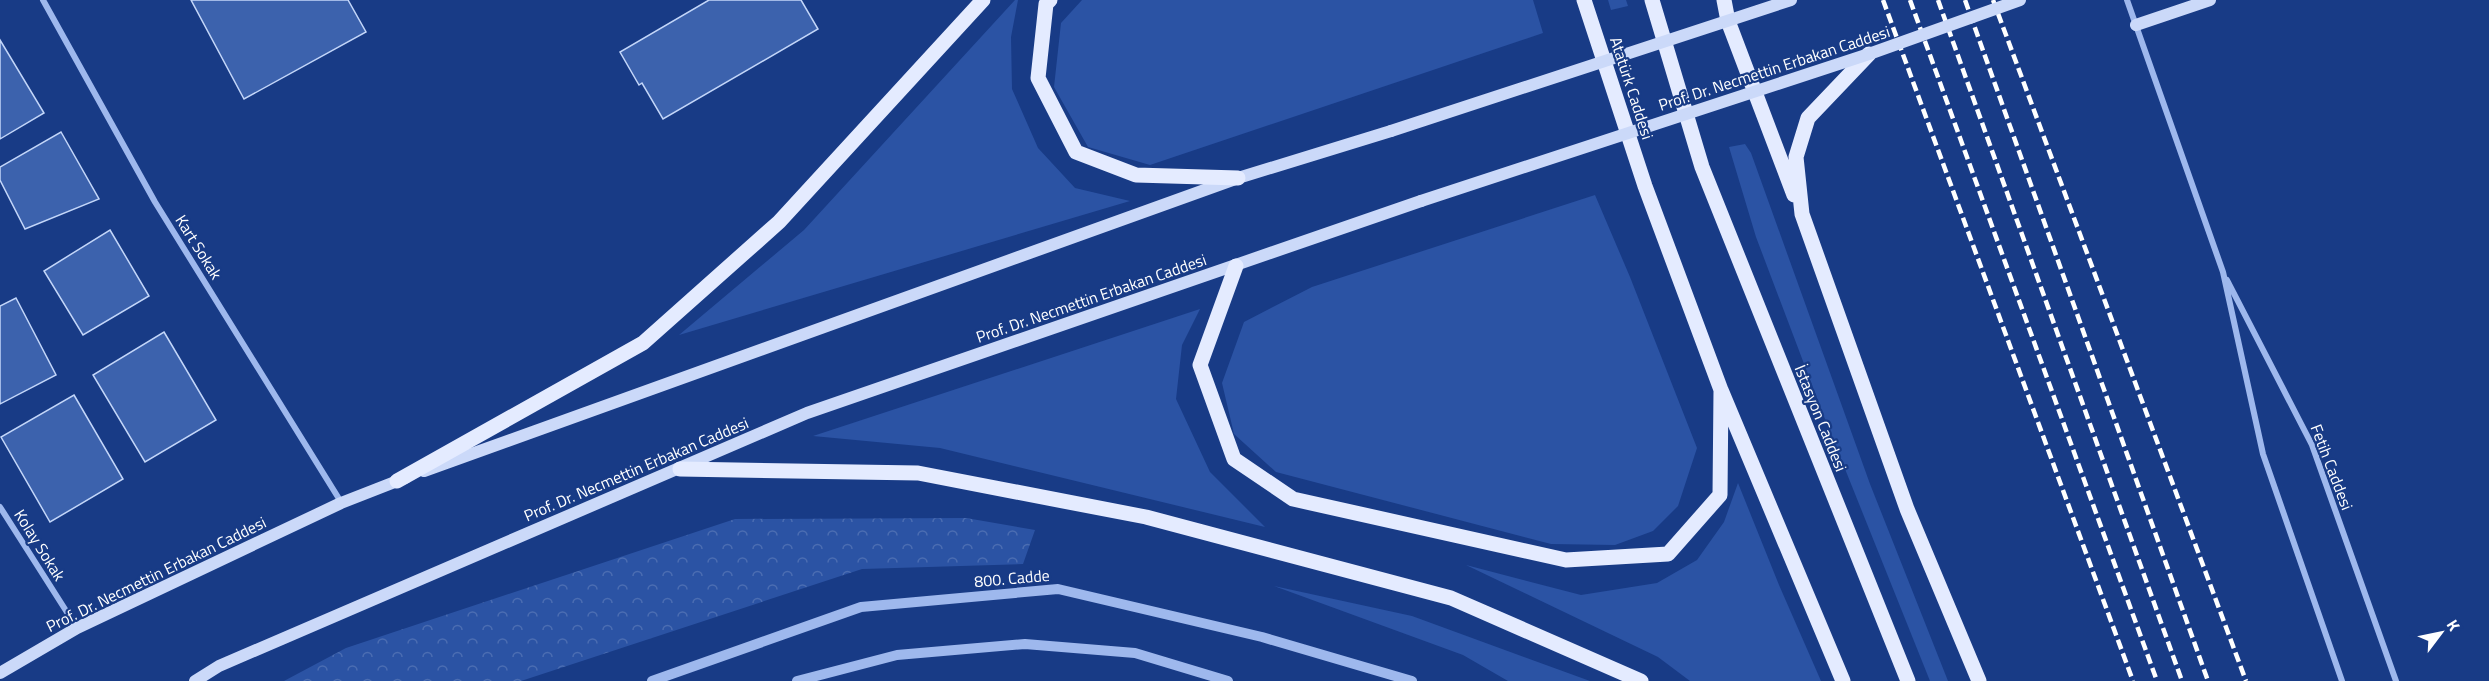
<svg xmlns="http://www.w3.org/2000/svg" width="2489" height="681" viewBox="0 0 2489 681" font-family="'Titillium Web',sans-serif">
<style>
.grass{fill:#2b53a4}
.forest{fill:url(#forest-crowns)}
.building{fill:#3c62ad;stroke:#c3d6f9;stroke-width:1.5}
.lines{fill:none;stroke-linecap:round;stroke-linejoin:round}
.minor{stroke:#9eb8ed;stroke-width:6}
.tertiary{stroke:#9eb8ed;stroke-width:10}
.secondary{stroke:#cbd9f9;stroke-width:12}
.primary{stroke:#e4ebff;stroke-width:15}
.rail{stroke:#fff;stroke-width:4.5;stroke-dasharray:10 4.5;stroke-linecap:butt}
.secondary-bridge{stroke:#cbd9f9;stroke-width:12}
.labels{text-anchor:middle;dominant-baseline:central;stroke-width:4.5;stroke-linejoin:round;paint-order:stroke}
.street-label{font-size:16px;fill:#fff;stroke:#183b86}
</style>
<defs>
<pattern id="forest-crowns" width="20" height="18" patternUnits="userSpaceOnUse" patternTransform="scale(1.5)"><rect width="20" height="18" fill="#2b53a4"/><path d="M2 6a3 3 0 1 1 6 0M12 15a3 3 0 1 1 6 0" fill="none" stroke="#4b6db2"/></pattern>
</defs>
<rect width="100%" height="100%" fill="#183b86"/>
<path class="grass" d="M1015 0H1018L1011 37 1012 89 1038 148 1075 188 1130 201 679 335 804 230Z
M1082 0H1533L1543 33 1150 165 1088 147 1054 87 1061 23Z
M1608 0H1626L1628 6 1611 10Z
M1745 144 1751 153 1870 484 1948 681H1930L1823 414 1756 237 1729 147Z
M1595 195 1630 277 1697 448 1678 506 1653 531 1615 545 1551 544 1276 472 1234 434 1222 383 1244 322 1312 287Z
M1200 309 1182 345 1176 399 1210 472 1265 527 940 448 813 436Z
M1738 483 1779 585 1821 681H1690L1658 657 1466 565 1581 595 1657 583 1697 560 1724 522Z
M1274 586 1412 616 1590 681H1508L1463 655Z"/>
<path class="forest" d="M966 518 1035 530 1023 564 862 569 521 681H284L346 648 735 519Z"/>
<path class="building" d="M191 0H348L366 32 244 99Z
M709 0H801L818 29 663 119 642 83 639 85 620 52Z
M0 40 44 113 0 139Z
M61 132 99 199 25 229 0 180V167Z
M110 230 149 296 83 335 44 271Z
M16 298 56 375 0 404V306Z
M164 332 216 420 145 462 93 375Z
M74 395 123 479 50 522 1 437Z"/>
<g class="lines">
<path class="minor" d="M43 0 155 202 341 502
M2127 0 2223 272 2263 454 2342 681
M2227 280 2312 445 2396 681
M0 507 77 628"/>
<path class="tertiary" d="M652 681 861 607 1058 589 1262 637 1412 681
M797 681 897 655 1025 644 1135 653 1228 681"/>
<path class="secondary" d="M2136 25 2210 0
M424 471 1238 178 1391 131
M0 673 77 628 341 503 405 478
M195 681 219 666 807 413 1421 201"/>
<path class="primary" d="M1050 0 1046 4 1038 78 1076 152 1136 175 1238 178
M1584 0 1645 186 1721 390 1843 681
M1652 0 1702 167 1908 681
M1724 0 1728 21 1794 195
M1869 54 1808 118 1796 157 1802 214 1907 509 1979 681
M1236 266 1200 365 1234 459 1293 499 1566 560 1668 554 1720 495 1721 390
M680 469 918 473 1146 517 1451 598 1641 681
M397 481 643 343 779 222 983 0"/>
<path class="rail" d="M1883 0 2133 681
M1910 0 2157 681
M1938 0 2182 681
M1965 0 2208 681
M1993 0 2246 681"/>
<path class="secondary-bridge" d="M1391 131 1791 0
M1421 201 1869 54 2020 0"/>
</g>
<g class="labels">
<g class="street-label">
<text transform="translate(1774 68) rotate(-18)">Prof. Dr. Necmettin Erbakan Caddesi</text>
<text transform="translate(1632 88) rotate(72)">Atatürk Caddesi</text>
<text transform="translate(199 247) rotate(58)">Kart Sokak</text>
<text transform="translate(1091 298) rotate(-19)">Prof. Dr. Necmettin Erbakan Caddesi</text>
<text transform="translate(1821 418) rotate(68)">İstasyon Caddesi</text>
<text transform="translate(2332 467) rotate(69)">Fetih Caddesi</text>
<text transform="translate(636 469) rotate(-23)">Prof. Dr. Necmettin Erbakan Caddesi</text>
<text transform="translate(40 545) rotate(58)">Kolay Sokak</text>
<text transform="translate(156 574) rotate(-26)">Prof. Dr. Necmettin Erbakan Caddesi</text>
<text transform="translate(1012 578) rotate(-5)">800. Cadde</text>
</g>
</g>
<g transform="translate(2441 633) rotate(58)" stroke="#183b86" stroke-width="4.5" paint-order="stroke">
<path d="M0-4.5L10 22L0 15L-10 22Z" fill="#ffffff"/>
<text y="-9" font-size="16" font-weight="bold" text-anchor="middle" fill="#ffffff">K</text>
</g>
</svg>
